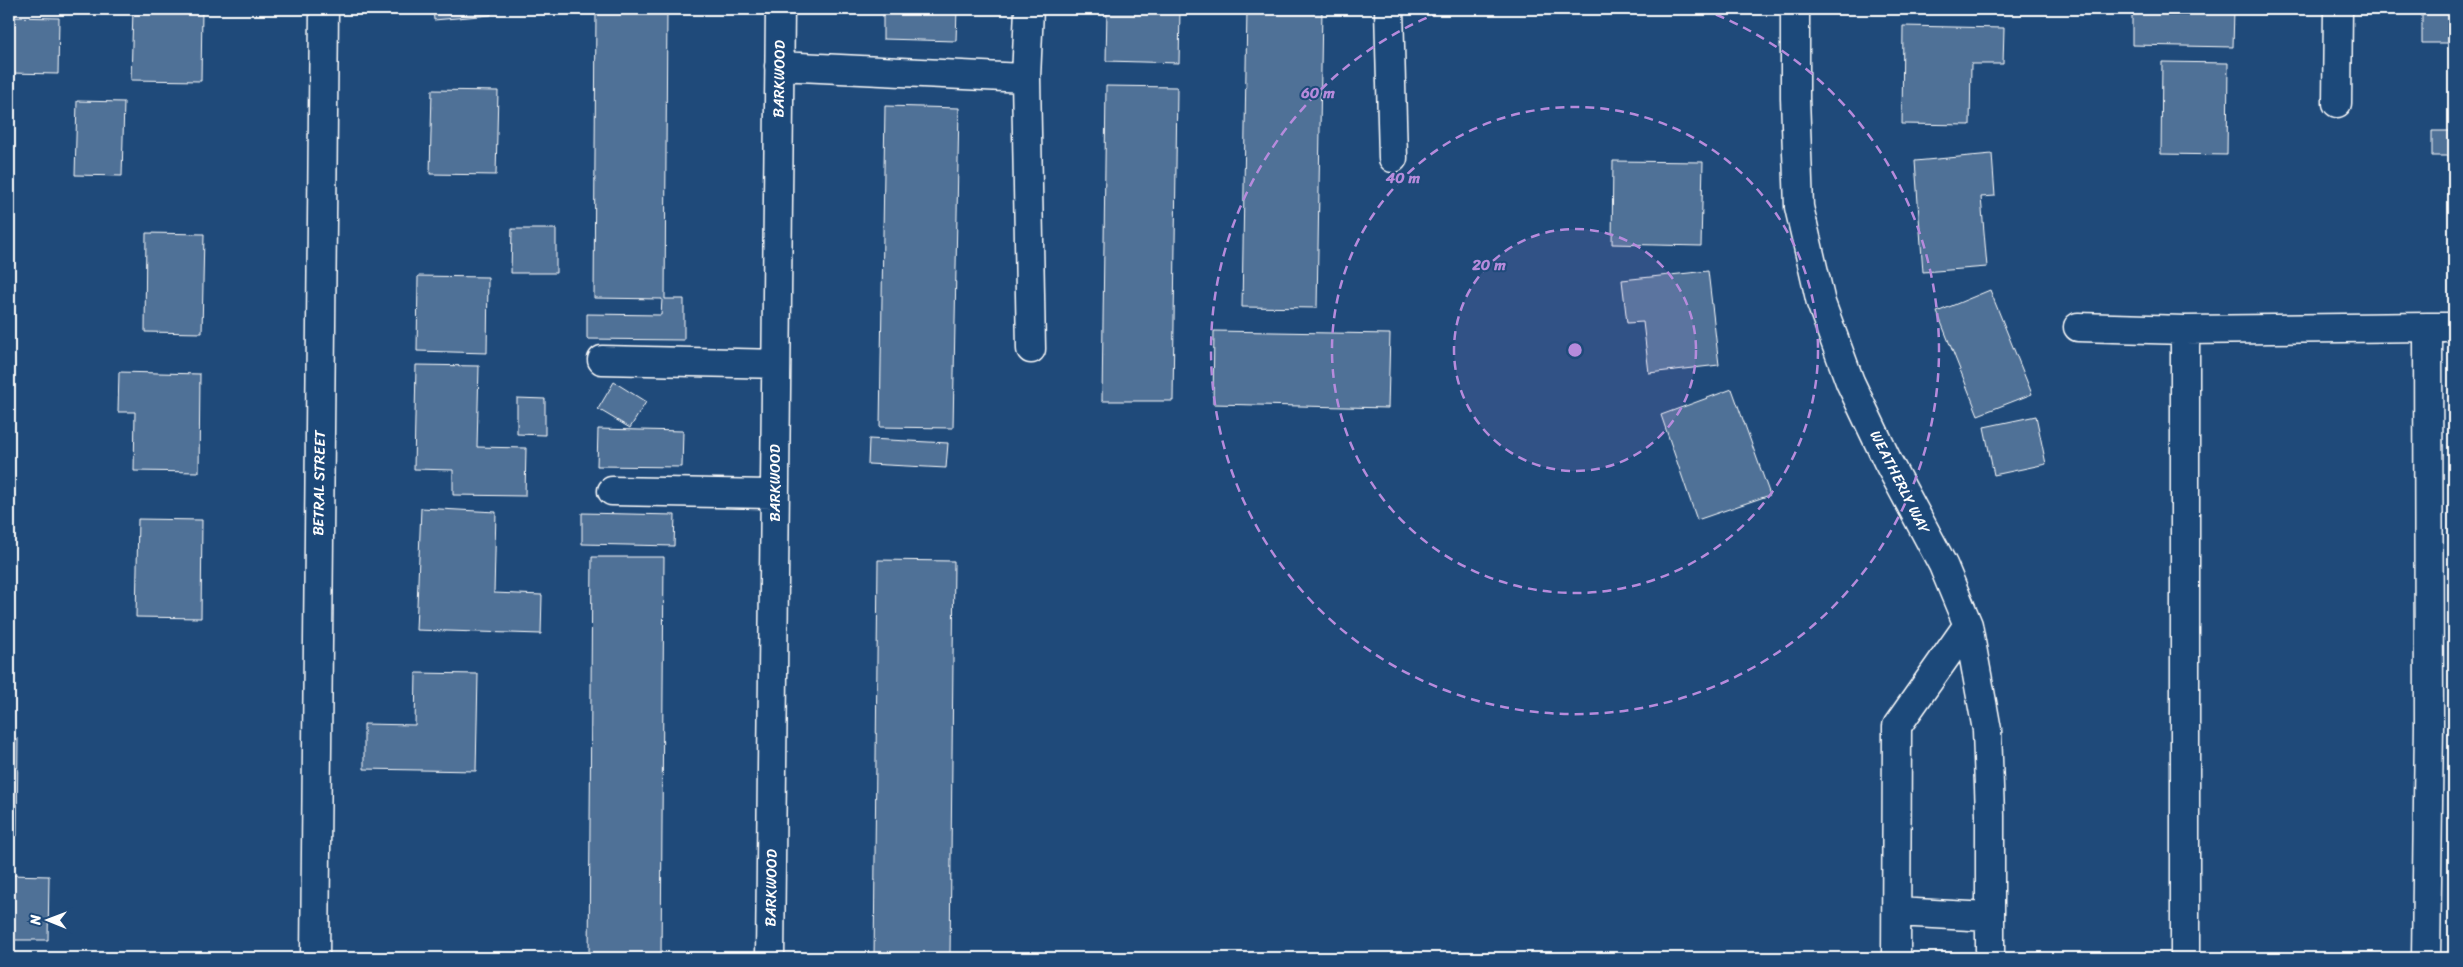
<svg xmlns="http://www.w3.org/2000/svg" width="2463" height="967" viewBox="0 0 2463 967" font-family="Sriracha,sans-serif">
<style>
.building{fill:#507197;stroke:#fff}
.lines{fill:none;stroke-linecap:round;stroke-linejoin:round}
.minor-casing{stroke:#fff;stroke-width:31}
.minor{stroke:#1f4a7a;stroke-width:28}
.ring{fill:none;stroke:#b68bdc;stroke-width:2.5;stroke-dasharray:9 6}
.labels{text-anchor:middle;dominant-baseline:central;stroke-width:4;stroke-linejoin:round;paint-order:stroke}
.street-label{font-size:15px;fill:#fff;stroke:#1f4a7a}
.centre{fill:#b68bdc;stroke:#1f4a7a;stroke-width:2.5}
.ring-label{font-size:15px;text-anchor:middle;font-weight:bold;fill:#b68bdc;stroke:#1f4a7a;stroke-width:4;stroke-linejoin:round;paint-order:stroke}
</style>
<rect width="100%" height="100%" fill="#1f4a7a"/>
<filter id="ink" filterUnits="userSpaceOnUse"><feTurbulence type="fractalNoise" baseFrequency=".02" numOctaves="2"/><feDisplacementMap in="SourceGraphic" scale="10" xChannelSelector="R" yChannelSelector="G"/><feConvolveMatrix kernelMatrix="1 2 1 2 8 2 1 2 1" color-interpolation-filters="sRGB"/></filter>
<g filter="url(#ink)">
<path class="building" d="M133 9H202L201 81 131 80Z
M433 9H490L491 15 434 20Z
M596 9H667L665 299H684V340L587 339V314L661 315 662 299 594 298Z
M883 9H957L956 41 883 39Z
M1107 9H1180L1179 63 1106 61Z
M1247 9H1322L1317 308 1242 307Z
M2132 9H2234L2233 47 2132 45Z
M2422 9H2454V43H2422Z
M10 17 59 18 58 74 9 73Z
M1903 26 2004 28 2003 64H1971L1970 125 1902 124Z
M2162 62 2228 63 2227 155 2161 154Z
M1106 86 1177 87 1173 401H1102Z
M432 90 498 91 496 175 430 174Z
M2454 95V156H2432V131H2454Z
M77 101 124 102 122 176 75 175Z
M885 106 959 108 953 428 880 427Z
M1992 154 1995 196 1981 197 1987 267 1923 272 1915 161Z
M1613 161 1703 162 1701 246 1612 244Z
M512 229H556V273H511Z
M146 233 204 234 202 333 145 332Z
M1708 271 1719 365 1649 373 1643 322 1627 323 1622 280Z
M418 276 488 277 487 353 417 351Z
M1990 290 2032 394 1978 415 1937 312Z
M1214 331 1390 334 1388 408 1213 404Z
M416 365 479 366 477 447 526 448 525 496 453 495V470L414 469Z
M119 372 200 374 199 472 134 471 135 412H118Z
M614 382 646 402 630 428 598 409Z
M1732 389 1770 495 1697 520 1661 415Z
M517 398 545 399V435L517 434Z
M2036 416 2046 464 1994 475 1984 427Z
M598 429 683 431 682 467 597 466Z
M869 439 948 443 946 468 868 464Z
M421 508 496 512 494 593 542 595 541 634 416 630Z
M582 513 675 515 674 546 582 544Z
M138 519 202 520 201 618 136 617Z
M592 557H664L661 958H589Z
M878 560 954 561 950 958H874Z
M416 673 478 674 476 771 364 769V724L415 725Z
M9 739H18L17 836H9Z
M9 875 49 876 48 940H9Z"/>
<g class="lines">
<defs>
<path id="minor" d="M1389 9 1393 158
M1795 9V98L1799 207 1821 303 1850 382 1888 462 1943 565 1968 625 1987 730 1990 815V958
M779 66 1026 78 1029 9
M1026 78 1031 349
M2337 103 2338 9
M2078 327 2185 330V958
M2185 330 2428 327
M602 360 776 364
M612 491 775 494
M1897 912 1989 917
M315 958 324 9
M770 958 780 9
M1896 958 1897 726 1968 625
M2426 958 2429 724 2428 327H2454"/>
</defs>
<use href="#minor" class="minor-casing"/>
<use href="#minor" class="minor"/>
</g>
</g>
<circle cx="1575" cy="350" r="121" fill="#b68bdc" fill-opacity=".12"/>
<g class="ring">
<circle cx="1575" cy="350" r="121"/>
<circle cx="1575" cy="350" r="243"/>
<path d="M1702 9A364 364 0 1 1 1448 9"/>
</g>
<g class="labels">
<g class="street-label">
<text transform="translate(779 79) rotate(-89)">BARKWOOD</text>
<text transform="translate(1900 482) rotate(63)">WEATHERLY WAY</text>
<text transform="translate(319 483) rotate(-89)">BETRAL STREET</text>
<text transform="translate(775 483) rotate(-90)">BARKWOOD</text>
<text transform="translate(771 888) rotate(-89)">BARKWOOD</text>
</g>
</g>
<circle cx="1575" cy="350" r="8" class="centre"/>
<g class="ring-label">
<text x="1318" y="98">60 m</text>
<text x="1403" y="183">40 m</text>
<text x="1489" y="270">20 m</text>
</g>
<rect width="2463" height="967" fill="none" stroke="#1f4a7a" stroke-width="30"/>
<rect x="15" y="15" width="2433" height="937" fill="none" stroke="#fff" stroke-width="2" filter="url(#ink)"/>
<g transform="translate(48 920) rotate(271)" stroke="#1f4a7a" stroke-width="4" paint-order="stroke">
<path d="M0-4L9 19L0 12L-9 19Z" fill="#ffffff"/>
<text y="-8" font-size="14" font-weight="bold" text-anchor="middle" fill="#ffffff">N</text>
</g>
</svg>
